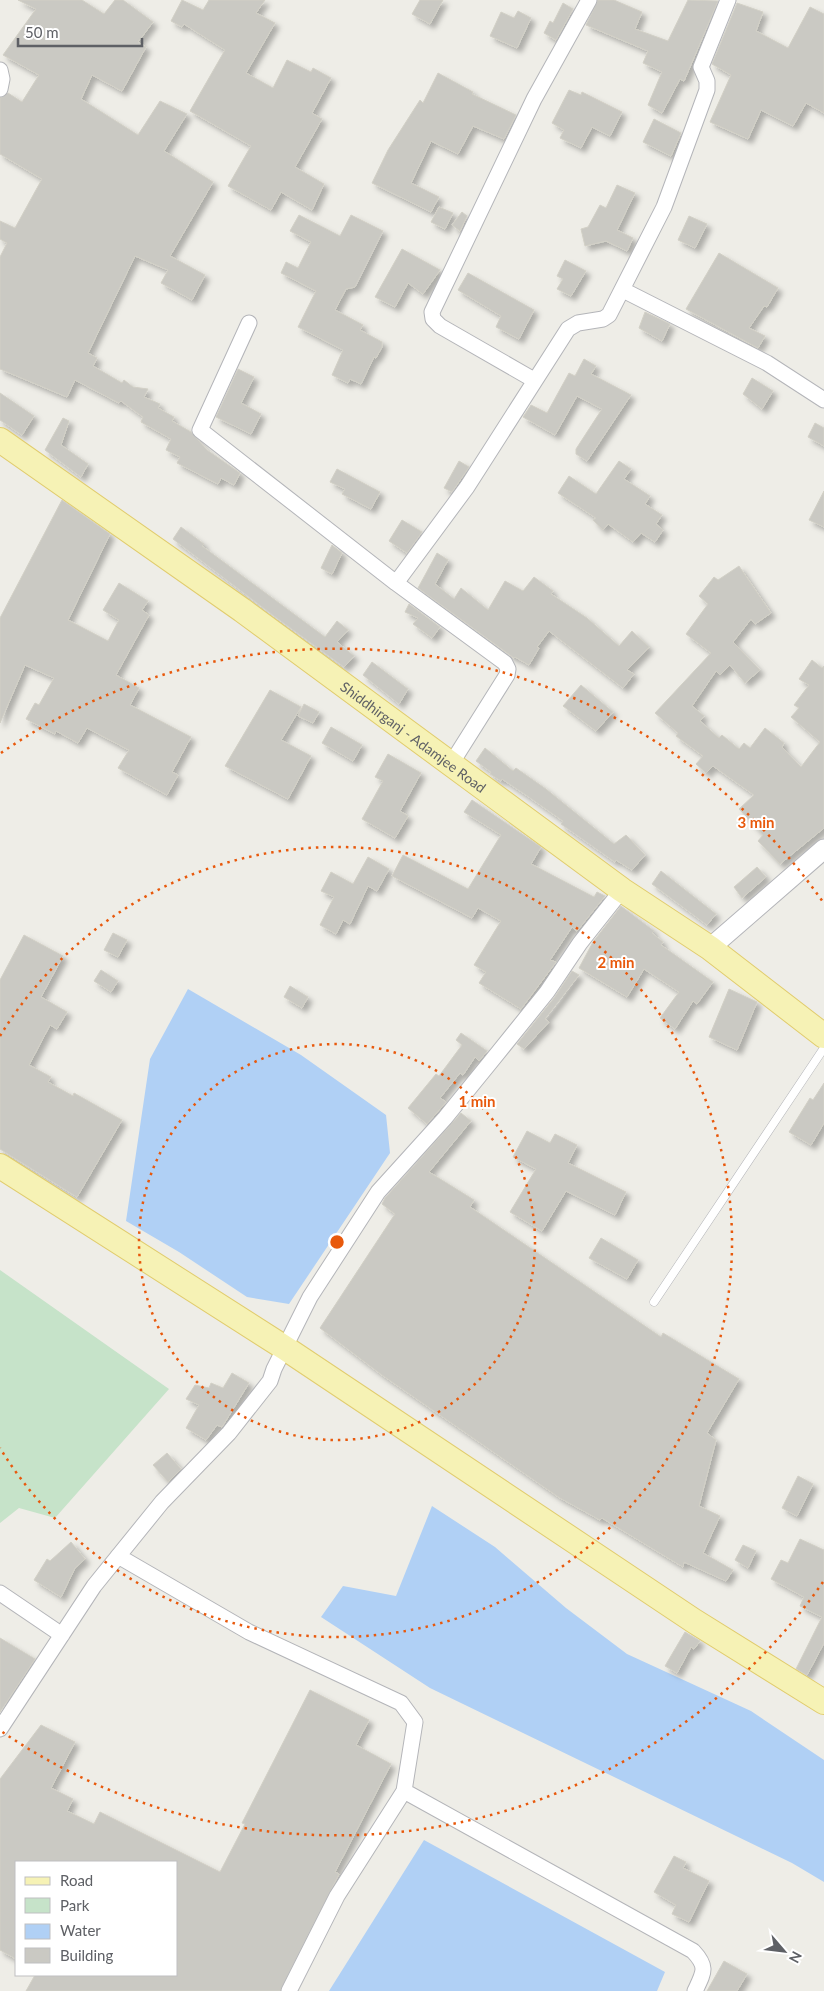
<svg xmlns="http://www.w3.org/2000/svg" width="824" height="1991" viewBox="0 0 824 1991" font-family="Lato,sans-serif">
<style>
.green{fill:#c6e3c9}
.water{fill:#b0d0f5}
.building{fill:#cac9c3;stroke:#d2d0c6;filter:url(#shadow)}
.lines{fill:none;stroke-linecap:round;stroke-linejoin:round}
.service-casing{stroke:#b4b5b9;stroke-width:9}
.minor-casing{stroke:#b4b5b9;stroke-width:17}
.tertiary-casing{stroke:#b4b5b9;stroke-width:21}
.primary-casing{stroke:#e1cc6d;stroke-width:26}
.service{stroke:#fff;stroke-width:8}
.minor{stroke:#fff;stroke-width:15}
.tertiary{stroke:#fff;stroke-width:19}
.primary{stroke:#f6f2b5;stroke-width:24}
.ring{fill:none;stroke:#e8590c;stroke-width:2.5;stroke-dasharray:2.5 5}
.labels{text-anchor:middle;dominant-baseline:central;stroke-width:4;stroke-linejoin:round;paint-order:stroke}
.street-label{font-size:14px;fill:#5e6065;stroke:#fff}
.centre{fill:#e8590c;stroke:#fff;stroke-width:2.5}
.ring-label{font-size:15px;text-anchor:middle;font-weight:bold;fill:#e8590c;stroke:#fff;stroke-width:4;stroke-linejoin:round;paint-order:stroke}
</style>
<defs>
<filter id="shadow"><feDropShadow dx="4.5" dy="4.5" stdDeviation="2.5" flood-color="#0004"/></filter>
</defs>
<rect width="100%" height="100%" fill="#eeede7"/>
<path class="green" d="M0 1270 169 1389 55 1518 19 1508 0 1523Z"/>
<path class="water" d="M188 989 301 1055 386 1115 390 1153 289 1304 247 1297 179 1252 126 1221 150 1059Z
M432 1506 495 1547 566 1608 627 1654 751 1711 824 1760V1882L792 1863 430 1688 321 1617 343 1586 396 1596Z
M424 1840 665 1972 657 1991H329Z"/>
<path class="building" d="M18 0H82L104 14 115 0H123L153 22 138 42 146 47 122 91 92 75 81 99 138 135 160 101 187 114 164 151 213 182 170 256 205 275 192 300 161 283 168 270 135 256 88 353 97 358 93 366 122 383 124 380 133 387 148 389 144 397 160 404 158 408 174 417 172 421 191 432 207 450 240 473 234 485 221 478 218 484 177 463 180 457 166 450 171 439 141 422 143 417 121 401 119 403 75 380 67 397 0 369V257L7 243 0 239V221L15 228 42 179 0 154V98L8 93 22 102 39 75 3 55 36 9Z
M182 0 203 10 209 0H265L256 13 275 23 246 73 273 88 287 60 311 72 313 68 331 78 312 113 322 119 295 167 324 184 312 210 281 192 271 210 228 186 251 146 190 111 225 50 184 24 182 27 171 21Z
M420 0H443L430 24 412 14Z
M598 0H614L642 12 635 29 668 41 688 0 718 1 684 81 680 79 662 113 648 105 662 72 643 63 648 51 586 25Z
M563 3 573 9 556 40 544 33 550 21 553 23Z
M737 3 763 12 756 31 788 48 810 7 824 14V113L806 103 793 126 761 110 748 139 710 122 731 75 712 64Z
M518 11 531 18 517 48 490 36 501 12 514 18Z
M438 73 473 92 472 94 516 115 504 139 473 126 458 154 431 141 411 183 439 197 431 212 372 183 388 150 420 100 423 103Z
M569 90 581 95 582 92 622 112 610 136 592 127 581 148 560 138 564 130 552 123Z
M654 119 681 133 671 156 643 142Z
M617 185 635 193 617 230 633 238 627 251 606 241 585 246 581 229 588 227 600 205 606 208Z
M439 207 453 213 445 229 431 222Z
M462 212 467 216 460 231 452 225Z
M299 215 340 236 351 215 383 231 355 287 346 289 335 310 363 325 360 330 382 342V347L376 358 374 357 361 384 350 379 348 383 332 375 343 350 298 327 316 291 281 273 286 262 298 268 311 242 290 231Z
M689 216 707 224 695 248 678 240Z
M402 249 440 270 423 294 408 283 395 307 375 297Z
M719 253 778 288 767 307 764 306 749 328 765 336 758 348 686 309Z
M565 260 586 271 571 296 557 289 563 279 557 276Z
M468 273 534 310 519 339 496 327 501 316 458 290Z
M645 312 670 324 662 341 639 328Z
M584 359 596 366 591 374 631 395 587 461 576 454V449L602 409 577 396 555 435 523 417 531 405 547 413 569 373 575 376Z
M238 369 254 377 241 403 261 414 251 434 216 417Z
M752 378 773 391 762 409 743 394Z
M0 393 34 416 22 435 0 420Z
M63 418 69 421 61 445 88 464 81 477 45 450Z
M815 423 824 428V446L808 437Z
M459 461 469 467 452 492 444 488Z
M619 461 631 469 624 479 650 496 645 504 662 515 656 524 663 530 655 542 641 533 633 542 608 524 603 530 593 520 596 518 558 493 569 476 596 494Z
M337 469 380 492 371 509 342 494 345 489 330 482Z
M824 491V527L809 520Z
M62 500 110 534 68 620 108 641 119 620 103 610 119 583 148 601 142 610 149 615 116 675 139 688 130 705 191 737 172 772 178 775 167 795 118 768 129 750 87 728 78 743 56 731 55 734 26 719 35 703 39 705 54 678 25 665 0 723V618Z
M402 520 422 532 407 553 389 541Z
M181 527 204 544 202 546 325 637 337 621 348 630 337 642 354 656 344 667 274 616 173 539Z
M332 545 342 553 332 574 321 568Z
M437 553 448 560 435 584 454 599 461 588 488 610 505 581 523 591 534 577 553 591 551 594 587 618 619 646 632 631 649 647 627 670 634 674 623 688 549 631 537 647 539 648 529 665 515 657 514 658 418 588Z
M739 566 771 613 755 624 751 619 733 642 760 670 745 683 730 665 720 675 716 671 692 706 704 716 700 721 719 738 722 735 739 749 744 743 750 748 765 728 784 743 782 747 801 767 820 742 791 717 799 708 794 705 809 685 799 679 812 660 822 668 824 666V828L780 864 758 841 763 835 739 809 754 795 713 766 706 773 696 764 703 756 676 736 678 733 655 713 711 653 686 634 708 604 699 596 714 577 718 580Z
M409 604 440 627 432 638 413 624 418 618 405 612Z
M372 662 408 689 399 704 363 675Z
M581 685 613 712 596 731 563 706Z
M270 690 301 707 281 740 311 756 288 799 225 766Z
M304 704 319 712 313 723 298 716Z
M331 727 362 745 353 761 322 743Z
M485 748 513 771 516 768 546 789 614 844 626 835 645 855 632 870 616 860 615 862 561 824 563 821 526 795 502 779 501 781 490 774 491 772 476 761Z
M388 754 421 773 400 811 408 816 395 838 362 819 383 781 375 777Z
M472 800 541 847 531 864 594 897 597 892 605 896 577 931 572 927 550 960 556 962 521 1009 479 983 486 972 474 965 501 921 478 908 472 918 392 876 403 855 468 889 501 835 464 812Z
M368 857 389 869 377 891 368 886 350 924 343 920 336 934 320 925 334 897 321 891 331 872 353 884Z
M757 867 766 877 742 898 734 887Z
M661 871 716 914 707 925 652 884Z
M621 906 654 931 652 933 663 942 661 945 713 982 697 1004 693 1001 675 1029 660 1018 679 992 644 969 627 997 579 968 593 942Z
M113 933 127 940 118 957 104 950Z
M24 935 63 956 41 997 67 1012 57 1029 50 1025 29 1065 51 1077 48 1082 73 1096 74 1093 122 1120 77 1197 0 1149V980Z
M101 970 118 981 111 992 94 981Z
M572 971 579 975 545 1019 549 1022 524 1049 517 1044 554 998Z
M290 986 308 997 302 1008 284 997Z
M729 989 757 1002 737 1050 709 1037Z
M461 1033 487 1051 479 1061 475 1057 463 1075 460 1073 440 1098 446 1102 427 1124 408 1108 436 1074 439 1076 462 1045 456 1040Z
M824 1083V1123L811 1145 789 1132 810 1098 813 1100Z
M461 1113 471 1121 429 1172 474 1200 470 1207 661 1337 663 1333 739 1379 707 1433 716 1440 699 1506 720 1516 703 1553 733 1570 726 1581 684 1562 683 1567 602 1518 600 1520 560 1498 382 1375 320 1328 395 1214 382 1204 385 1198Z
M527 1131 550 1143 555 1134 577 1145 568 1163 626 1192 615 1215 566 1191 542 1231 510 1212 536 1169 513 1157Z
M601 1238 638 1260 627 1279 589 1258Z
M232 1373 249 1383 222 1427 217 1425 206 1440 186 1428 199 1405 186 1399 195 1385 209 1388 211 1383 223 1388Z
M167 1453 181 1469 168 1482 153 1465Z
M798 1476 813 1484 797 1516 782 1508Z
M800 1539 824 1550V1643L807 1675 796 1669 822 1617 800 1606 804 1597 771 1579 781 1560 788 1563Z
M71 1542 85 1559 75 1568 61 1597 34 1580 47 1559 50 1561Z
M743 1545 756 1551 748 1568 735 1560Z
M685 1632 700 1641 694 1649 691 1647 677 1673 665 1666Z
M0 1638 35 1659 0 1712Z
M310 1690 369 1720 356 1745 391 1764 335 1872 339 1874 280 1991H26L35 1975H176V1862H16V1959L0 1950V1779L41 1725 75 1742 51 1788 73 1799 67 1811 94 1824 100 1812 220 1872 245 1824 242 1823Z
M674 1856 686 1862 683 1868 709 1881 689 1922 672 1914 676 1905 654 1892Z
M724 1961 747 1974 737 1991H707Z"/>
<g class="lines">
<defs>
<path id="service" d="M654 1302 824 1048"/>
<path id="minor" d="M0 70 2 79 0 89
M623 290 767 363 824 400
M249 323 200 430 396 583 505 663 508 669 507 675 451 764
M534 380 440 326 433 319 432 312 534 99 589 0
M396 583 467 487 568 329 578 323 603 319 609 315 664 207 707 90V81L701 67 728 0
M118 1556 249 1632 401 1703 415 1722 404 1791 337 1896 289 1991
M0 1593 62 1635
M0 1729 94 1586 162 1502 229 1433 270 1381 274 1369 310 1297 378 1192 445 1118 493 1059 547 992 580 943 622 890
M404 1791 693 1951C708 1967 704 1972 695 1991"/>
<path id="tertiary" d="M710 948 824 849"/>
<g id="primary">
<path id="s1" d="M0 440 242 610 622 890 710 948 824 1036"/>
<path d="M0 1166 285 1348 694 1621 824 1702"/>
</g>
</defs>
<use href="#service" class="service-casing"/>
<use href="#minor" class="minor-casing"/>
<use href="#tertiary" class="tertiary-casing"/>
<use href="#primary" class="primary-casing"/>
<use href="#service" class="service"/>
<use href="#minor" class="minor"/>
<use href="#tertiary" class="tertiary"/>
<use href="#primary" class="primary"/>
</g>
<g class="ring">
<circle cx="337" cy="1242" r="198"/>
<path d="M0 1036A395 395 0 1 1 0 1448"/>
<path d="M823 1582A593 593 0 0 1 1 1731M1 753A593 593 0 0 1 823 902"/>
</g>
<g class="labels">
<g class="street-label">
<text stroke="none"><textPath href="#s1" startOffset="509">Shiddhirganj - Adamjee Road</textPath></text>
</g>
</g>
<circle cx="337" cy="1242" r="8" class="centre"/>
<g class="ring-label">
<text x="756" y="828">3 min</text>
<text x="616" y="968">2 min</text>
<text x="477" y="1107">1 min</text>
</g>
<rect x="15" y="1861" width="162" height="115" fill="#ffffff" stroke="#bfbfc1"/>
<rect x="25" y="1877" width="25" height="8" fill="#f6f2b5" stroke="#bfbfc1"/>
<text x="60" y="1886" font-size="15" fill="#5e6065">Road</text>
<rect x="25" y="1898" width="25" height="15" fill="#c6e3c9" stroke="#bfbfc1"/>
<text x="60" y="1911" font-size="15" fill="#5e6065">Park</text>
<rect x="25" y="1924" width="25" height="15" fill="#b0d0f5" stroke="#bfbfc1"/>
<text x="60" y="1936" font-size="15" fill="#5e6065">Water</text>
<rect x="25" y="1948" width="25" height="15" fill="#cac9c3" stroke="#bfbfc1"/>
<text x="60" y="1961" font-size="15" fill="#5e6065">Building</text>
<g transform="translate(784 1951) rotate(118)" stroke="#ffffff" stroke-width="4" paint-order="stroke">
<path d="M0-4L9 19L0 12L-9 19Z" fill="#5e6065"/>
<text y="-8" font-size="14" font-weight="bold" text-anchor="middle" fill="#5e6065">N</text>
</g>
<path d="M18 38v8h124v-8" fill="none" stroke="#5e6065" stroke-width="2.5"/>
<text x="25" y="38" font-size="15" fill="#5e6065" stroke="#ffffff" stroke-width="4" paint-order="stroke">50 m</text>
</svg>
